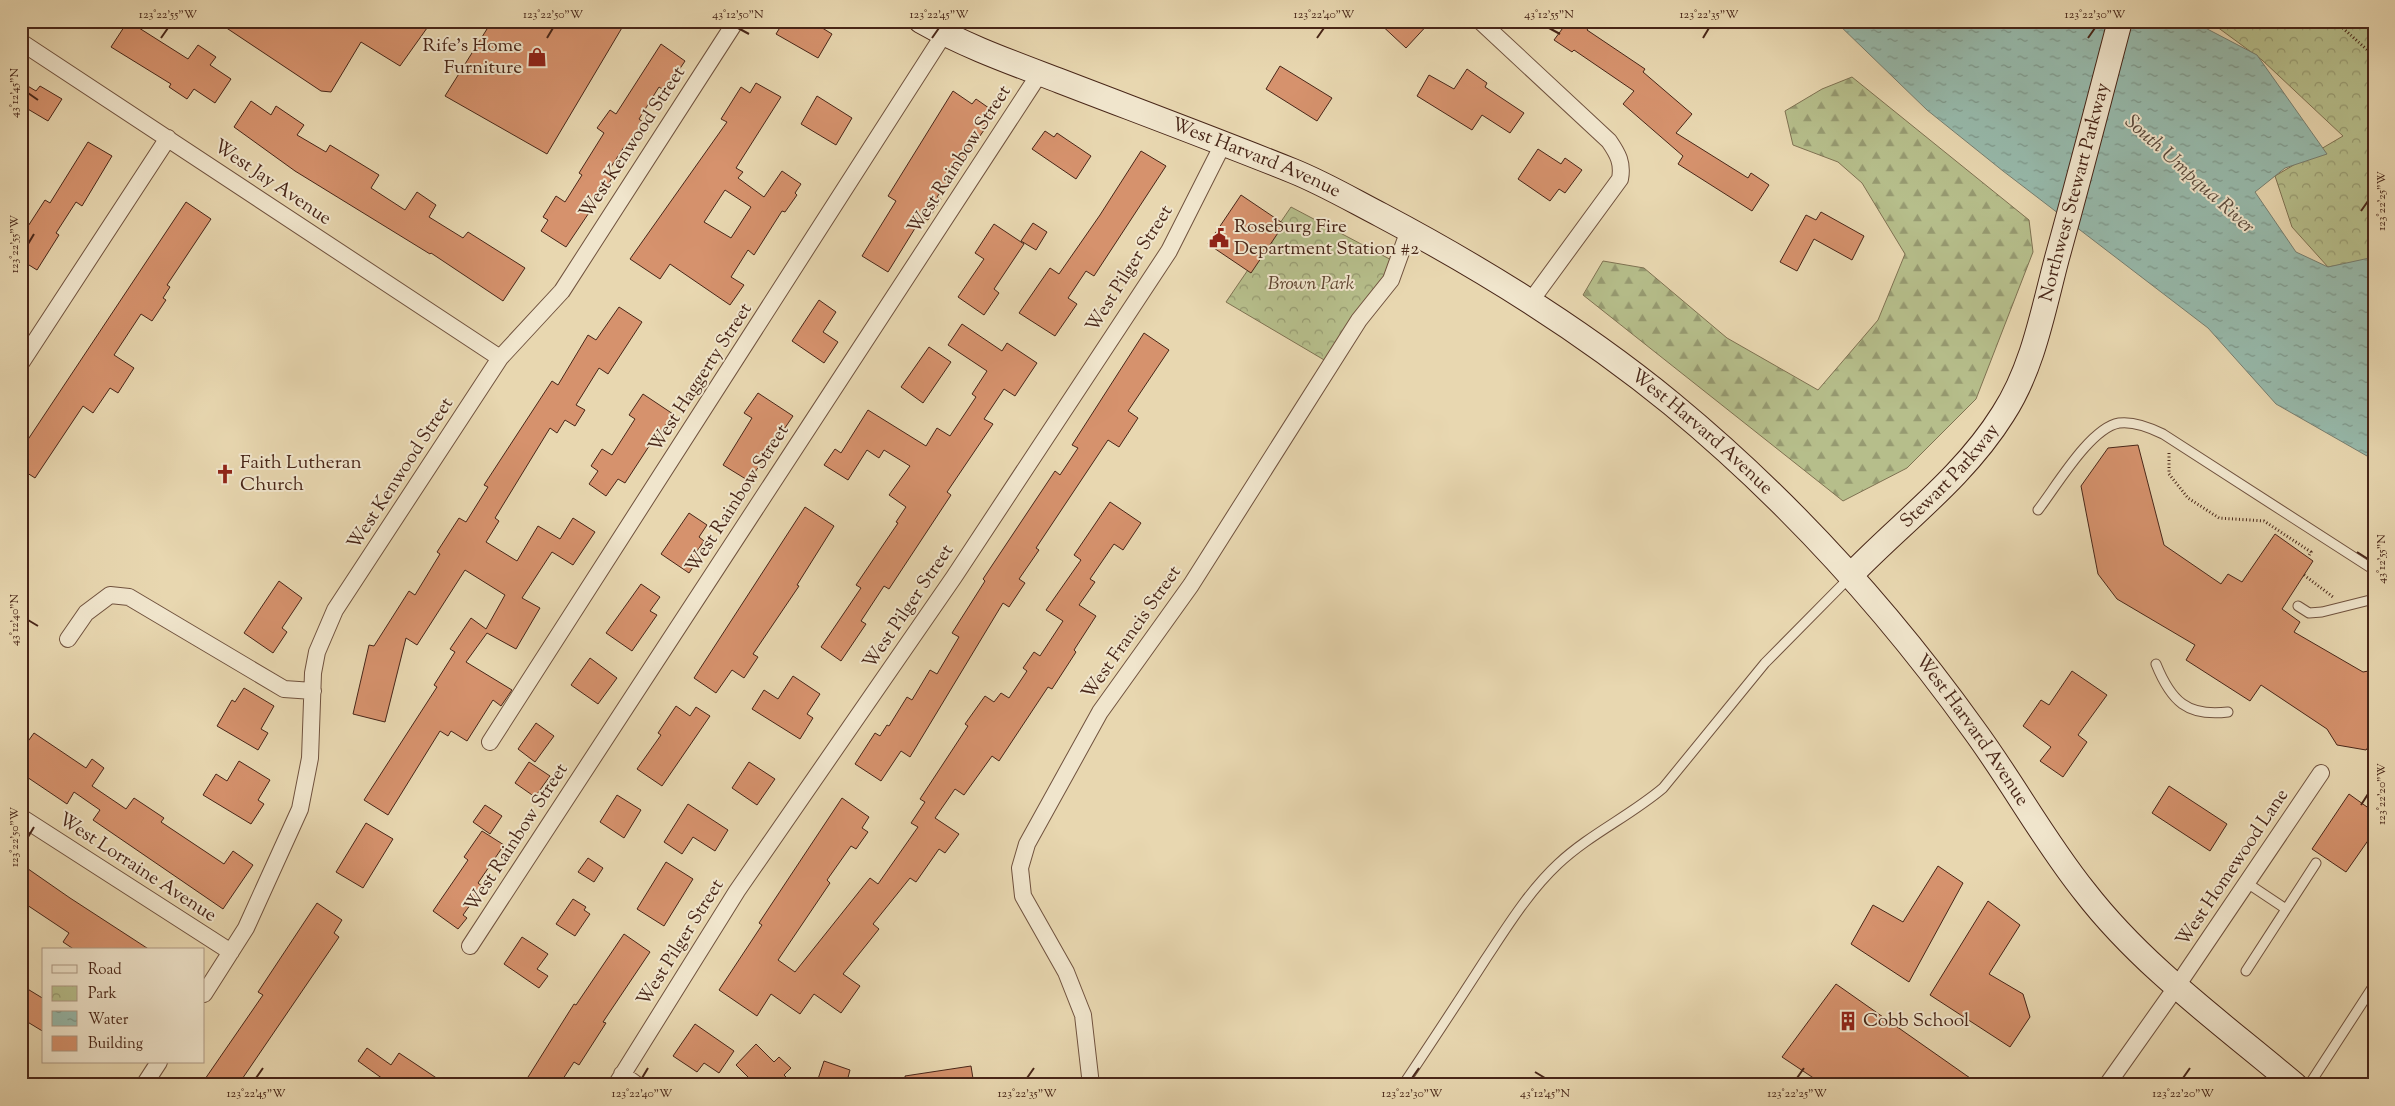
<svg xmlns="http://www.w3.org/2000/svg" width="2395" height="1106" viewBox="0 0 2395 1106" font-family="'Sorts Mill Goudy',serif">
<style>
.forest{fill:url(#forest-firs);stroke:#7f7252}
.park{fill:url(#park-crowns);stroke:#7f7252}
.water{fill:url(#water-ripples);stroke:#777f71}
.building{fill:#d6926d;stroke:#482618;fill-rule:evenodd}
.lines{fill:none;stroke-linecap:round;stroke-linejoin:round}
.lane-casing{stroke:#70523e;stroke-width:11}
.street-casing{stroke:#70523e;stroke-width:18}
.secondary-casing{stroke:#482618;stroke-width:26}
.path{stroke:#482618;stroke-width:3;stroke-dasharray:1 2.5;stroke-linecap:butt}
.lane{stroke:#f0e5cc;stroke-width:9}
.street{stroke:#f0e5cc;stroke-width:16}
.secondary{stroke:#f0e5cc;stroke-width:24}
.ticks{fill:none;stroke:#482618;stroke-width:2}
.labels{text-anchor:middle;dominant-baseline:central;stroke-width:4;stroke-linejoin:round;paint-order:stroke}
.poi-label{font-size:19px;fill:#482618;stroke:#f0e5cc;text-anchor:start}
.street-label{font-size:19px;fill:#482618;stroke:#f0e5cc}
.park-label{font-size:19px;font-style:italic;fill:#5e442f;stroke:#f0e5cc}
.water-label{font-size:20px;font-style:italic;fill:#5c4b3d;stroke:#f0e5cc}
.neatline{fill:none;stroke:#482618;stroke-width:2}
.ticks-label{font-size:12px;text-anchor:middle;fill:#482618}
</style>
<defs>
<pattern id="forest-firs" width="22" height="20" patternUnits="userSpaceOnUse" patternTransform="scale(1.25)"><rect width="22" height="20" fill="#b6be8b"/><path d="M5 1l3.5 6h-7zM16 11l3.5 6h-7z" fill="#969a71"/></pattern>
<pattern id="park-crowns" width="20" height="18" patternUnits="userSpaceOnUse" patternTransform="scale(1.25)"><rect width="20" height="18" fill="#b6be8b"/><path d="M2 6a3 3 0 1 1 6 0M12 15a3 3 0 1 1 6 0" fill="none" stroke="#969a71"/></pattern>
<pattern id="water-ripples" width="26" height="14" patternUnits="userSpaceOnUse" patternTransform="scale(1.25)"><rect width="26" height="14" fill="#97baac"/><path d="M2 4q2-2 4 0t4 0M15 11q2-2 4 0t4 0" fill="none" stroke="#7d978b"/></pattern>
</defs>
<rect width="100%" height="100%" fill="#e8d7b0"/>
<filter id="stains"><feTurbulence type="fractalNoise" baseFrequency=".004" numOctaves="4"/><feColorMatrix values="0 0 0 0 .2 0 0 0 0 .09 0 0 0 0 .02 0 0 0 .5 -.17"/></filter>
<radialGradient id="worn" r=".72"><stop offset=".6" stop-color="#630" stop-opacity="0"/><stop offset="1" stop-color="#630" stop-opacity=".3"/></radialGradient>
<path class="forest" d="M1852 77 2029 220 2033 252 1976 399 1907 468 1843 501 1583 295 1603 261 1644 268 1727 338 1818 390 1878 320 1905 254 1862 183 1838 162 1793 145 1785 111 1822 89Z"/>
<path class="park" d="M2209 21H2374V259L2328 267 2292 227 2275 176 2343 136 2262 60Z
M1291 207 1399 264 1331 364 1226 302Z"/>
<path class="water" d="M1835 21H2192L2257 55 2327 154 2285 168 2255 192 2296 252 2328 267 2374 257V460L2276 404 2208 328 2003 171 1927 110Z"/>
<path class="building" d="M128 21 188 59 198 45 216 57 210 65 231 79 215 103 194 89 187 99 169 87 171 84 111 47Z
M216 21H432L400 66 361 42 331 92 321 91Z
M492 21H626L547 154 445 96Z
M784 21H811L832 34 818 58 776 34Z
M1377 21H1431L1406 48Z
M1568 21H1593L1587 30 1645 69 1643 72 1692 114 1676 133 1748 178 1751 173 1769 185 1752 211 1678 164 1683 156 1623 104 1634 91 1574 50 1572 52 1554 40Z
M661 44 685 61 677 73 679 75 668 93 659 87 639 119 643 122 626 148 624 147 607 173 613 177 566 247 541 231 548 220 543 217 556 196 565 202 582 175 579 173 604 133 597 128 610 110 616 114Z
M1280 66 1332 98 1317 121 1266 89Z
M1467 69 1487 83 1485 87 1524 113 1510 133 1482 115 1472 130 1417 96 1429 75 1454 89Z
M21 82 36 91 40 86 62 99 48 121 21 105Z
M756 83 781 97 736 168 743 172 738 178 764 197 782 171 801 184 795 193 797 195 785 212 782 211 754 255 748 250 731 277 744 285 730 305 670 264 660 279 630 259 727 122 721 119 741 87 750 93ZM725 190 751 207 731 238 704 222Z
M953 91 972 104 976 99 996 113 937 197 941 199 928 220 922 217 888 272 862 256 896 201 888 196Z
M817 96 852 118 836 145 801 124Z
M251 101 271 115 276 106 304 125 297 135 326 152 330 145 379 175 371 188 405 210 417 192 436 205 429 217 463 238 468 232 525 268 503 301 431 253 430 254 295 171 234 127Z
M1045 131 1054 137 1057 133 1091 156 1076 179 1032 149Z
M88 142 112 156 82 206 76 202 56 233 59 235 37 270 21 260V237L45 200 50 203Z
M1538 149 1561 164 1565 158 1582 170 1565 193 1559 189 1550 201 1518 179Z
M1141 151 1166 166 1094 276 1086 271 1068 298 1077 304 1055 336 1019 313 1050 268 1059 274 1100 215Z
M1241 195 1284 224 1251 273 1208 244Z
M186 202 211 219 167 285 170 287 163 298 166 300 152 321 141 314 114 355 134 368 118 393 110 388 93 413 83 406 35 478 21 469V450Z
M1821 212 1864 236 1852 260 1814 239 1797 271 1780 262 1806 215 1816 220Z
M1033 223 1047 232 1036 250 1021 241Z
M994 224 1024 244 994 289 999 293 984 315 958 297 984 259 975 253Z
M819 300 836 312 823 332 838 342 824 363 792 341Z
M619 307 642 322 608 374 599 368 576 405 585 410 575 426 565 420 557 433 550 428 495 518 499 521 486 542 517 561 538 526 560 539 573 518 595 532 573 565 552 552 522 598 540 608 516 649 487 633 466 662 512 690 501 706 493 700 467 741 451 731 448 736 440 731 388 815 364 800 437 687 434 685 455 652 450 649 471 618 486 629 505 595 465 570 417 645 406 638 385 722 353 714 369 645 374 646 409 591 415 595 440 554 437 552 459 518 466 522 488 487 484 485 552 381 558 385 588 335 596 340Z
M962 324 1002 351 1007 343 1037 363 1015 396 1004 389 984 419 993 424 947 492 951 495 889 589 884 586 861 621 866 624 841 661 821 647 861 588 856 585 898 523 896 522 906 507 889 495 910 466 884 450 879 458 867 450 848 480 824 465 835 449 841 453 868 410 926 446 937 428 950 436 976 397 972 394 987 371 948 345Z
M1144 333 1169 350 1128 411 1138 418 1119 447 1108 440 1036 548 1039 550 1019 579 1025 583 1009 607 1003 603 910 757 901 751 881 781 855 764 875 733 880 736 887 725 889 726 907 697 912 700 930 670 937 674 959 637 952 633 985 581 983 579 1055 471 1060 475 1078 448 1072 445Z
M929 347 951 362 923 403 901 387Z
M758 393 793 416 749 481 723 465 752 418 744 413Z
M643 394 673 414 659 435 657 434 625 483 618 479 606 496 589 484 598 471 591 466 602 449 612 455 635 419 629 415Z
M2138 445 2164 545 2221 584 2228 574 2242 582 2275 534 2313 561 2282 609 2300 622 2294 632 2363 672 2374 670V739L2366 750 2337 745 2327 729 2261 685 2250 701 2186 660 2195 645 2117 599 2098 574 2081 486 2108 448Z
M1110 502 1141 523 1123 550 1114 544 1090 579 1095 582 1079 605 1096 616 1074 650 1076 652 1052 689 1048 687 999 761 992 756 964 795 955 789 935 818 959 834 945 853 939 849 916 882 910 878 873 924 879 929 843 974 860 986 841 1013 814 994 800 1014 771 994 757 1016 719 990 762 925 759 923 842 798 869 817 862 828 868 832 856 849 851 846 827 880 830 883 778 960 795 972 870 878 878 884 918 827 911 823 925 802 920 799 968 726 965 724 985 696 994 702 1001 693 1009 698 1027 671 1023 668 1034 652 1040 656 1063 621 1046 610 1081 560 1074 555Z
M805 507 834 526 797 585 799 586 753 654 758 657 744 678 732 670 716 693 694 678Z
M689 513 707 525 699 537 704 541 695 554 700 557 689 573 661 554Z
M279 581 302 598 282 628 287 632 273 653 244 633Z
M641 584 660 597 650 611 657 615 632 651 606 633Z
M590 658 617 678 598 704 571 685Z
M2072 671 2107 695 2078 735 2087 742 2063 777 2040 761 2051 747 2023 726 2041 700 2049 705Z
M793 676 820 694 807 714 813 718 800 739 752 709 764 690 778 699Z
M244 688 274 706 261 729 268 733 258 750 217 726 232 700 235 702Z
M676 706 690 716 696 707 710 716 662 786 637 769 661 735 658 733Z
M536 723 554 736 535 762 518 749Z
M34 733 86 768 92 759 104 768 92 786 126 809 134 798 164 818 161 822 224 864 233 851 253 865 223 909 93 820 100 810 74 792 67 804 21 773V751Z
M239 761 270 780 258 800 264 804 251 824 203 795 216 774 227 781Z
M529 762 550 776 535 797 515 783Z
M749 762 775 779 757 805 732 788Z
M2169 786 2227 824 2210 851 2152 813Z
M2349 794 2374 812V832L2346 872 2312 849Z
M617 795 641 810 624 838 600 822Z
M688 804 728 830 715 851 693 837 682 854 664 842Z
M485 805 502 816 490 834 473 822Z
M366 823 393 839 363 888 336 872Z
M482 831 504 845 478 883 483 887 463 915 467 918 458 929 433 911 468 860 464 857Z
M588 858 603 868 594 882 578 872Z
M666 862 693 879 664 926 637 909Z
M21 864 70 898 150 950H75L63 942 69 933 21 901Z
M1938 866 1963 883 1909 982 1851 944 1873 905 1903 922Z
M573 899 586 907 584 910 590 914 575 936 556 924Z
M1988 901 2020 925 1989 974 2023 994 2030 1017 2010 1047 1930 995Z
M317 903 342 920 334 933 339 937 238 1085H213L205 1079 263 995 258 992Z
M624 934 650 952 603 1022 606 1023 579 1065 574 1062 559 1085H523L574 1004 576 1005Z
M522 937 548 954 537 969 548 976 539 988 504 964Z
M1836 984 1980 1085H1824L1782 1057Z
M21 985 44 999V1032L21 1018Z
M695 1024 734 1051 719 1073 704 1063 697 1072 673 1056Z
M756 1044 774 1062 779 1057 791 1068 784 1075 794 1085H756L736 1065Z
M367 1048 391 1065 399 1053 447 1085H379L383 1079 358 1061Z
M824 1061 850 1070 846 1085H816Z
M971 1066 974 1085H906L905 1076Z"/>
<g class="lines">
<defs>
<path id="lane" d="M2038 510C2056 487 2090 428 2119 423 2134 421 2149 427 2163 434L2374 570
M2298 606 2309 613 2322 612 2374 599
M2156 664C2171 701 2187 717 2228 712
M2247 883 2286 909
M2246 971 2316 863
M1403 1085C1431 1043 1458 1002 1485 960 1507 927 1529 891 1558 864 1590 834 1630 816 1663 788L1765 663 1850 577
M2309 1085 2374 985"/>
<path id="street" d="M1480 21 1609 141C1618 154 1623 163 1620 179L1530 302
M21 42 500 358
M21 363 168 138
M68 639 86 613 110 595 129 597 284 689 313 691
M490 742 944 34
M21 817 231 952
M470 946 1040 73
M204 994 246 928 300 809 310 758 313 673 317 652 335 610 500 358 562 291 736 21
M622 1074 637 1085
M144 1085 159 1062
M616 1085 737 891 954 577 1169 251 1223 144
M1091 1085 1083 1015 1066 972 1023 896 1020 868 1027 844 1100 712 1191 585 1359 320 1391 280 1409 230
M2107 1085 2177 986 2321 773"/>
<g id="secondary">
<path id="s1" d="M921 21C965 46 1013 63 1060 81 1138 111 1216 140 1293 171 1323 183 1352 200 1381 215 1483 269 1583 331 1672 404 1787 499 1888 610 1974 730 2013 783 2044 841 2085 892 2143 967 2223 1024 2295 1085"/>
<path id="s2" d="M1851 575C1902 522 1963 478 2003 414 2033 368 2043 311 2057 258 2079 179 2099 100 2120 21"/>
</g>
</defs>
<use href="#lane" class="lane-casing"/>
<use href="#street" class="street-casing"/>
<use href="#secondary" class="secondary-casing"/>
<path class="path" d="M2335 21 2374 56
M2169 453V474L2188 498 2219 518 2264 521 2311 552 2308 557
M2304 575 2333 597"/>
<use href="#lane" class="lane"/>
<use href="#street" class="street"/>
<use href="#secondary" class="secondary"/>
</g>
<path class="ticks" d="M738 28 749 34M1549 28 1560 34M161 38 168 28M547 38 553 28M932 38 939 28M1317 38 1324 28M1703 38 1709 28M2088 38 2095 28M28 93 38 100M2361 211 2368 201M28 244 34 234M2357 552 2368 559M28 620 38 626M2361 805 2368 794M28 837 34 827M1535 1072 1545 1078M256 1078 263 1068M642 1078 648 1068M1027 1078 1034 1068M1412 1078 1419 1068M1797 1078 1804 1068M2183 1078 2190 1068"/>
<defs>
<symbol id="shop-bare" viewBox="-9 -9 18 18"><path d="M-5-2.5h2.3a2.7 3.5 0 0 1 5.4 0H5L5.5 6h-11ZM-1.5-2.5h3a1.5 2.3 0 0 0-3 0Z" fill="#8f2418" stroke="#f0e5cc" stroke-width="2.5" paint-order="stroke"/></symbol>
<symbol id="civic-bare" viewBox="-9 -9 18 18"><path d="M-.6-6.5H3V-4.5H.6V-3L4-1V1h2V6H-6V1h2V-1L-.6-3ZM-1.2 2.5V6h2.4V2.5Z" fill="#8f2418" stroke="#f0e5cc" stroke-width="2.5" paint-order="stroke"/></symbol>
<symbol id="church-bare" viewBox="-9 -9 18 18"><path d="M-1.2-6h2.4v3.5h3.3v2.4h-3.3V6h-2.4V-.1h-3.3v-2.4h3.3Z" fill="#8f2418" stroke="#f0e5cc" stroke-width="2.5" paint-order="stroke"/></symbol>
<symbol id="building-bare" viewBox="-9 -9 18 18"><path d="M-4-6H4V6H1V3H-1V6H-4ZM-2.5-4.3h1.7v1.8h-1.7ZM.8-4.3h1.7v1.8H.8ZM-2.5-1h1.7V.8h-1.7ZM.8-1h1.7V.8H.8Z" fill="#8f2418" stroke="#f0e5cc" stroke-width="2.5" paint-order="stroke"/></symbol>
</defs>
<g fill-rule="evenodd">
<use href="#shop-bare" x="523" y="43" width="28" height="28"/>
<use href="#civic-bare" x="1205" y="224" width="28" height="28"/>
<use href="#church-bare" x="211" y="460" width="28" height="28"/>
<use href="#building-bare" x="1834" y="1007" width="28" height="28"/>
</g>
<g class="labels">
<g class="poi-label">
<text x="522" y="46" text-anchor="end">Rife's Home<tspan x="522" dy="22">Furniture</tspan></text>
<text x="1234" y="227">Roseburg Fire<tspan x="1234" dy="22">Department Station #2</tspan></text>
<text x="240" y="463">Faith Lutheran<tspan x="240" dy="22">Church</tspan></text>
<text x="1863" y="1021">Cobb School</text>
</g>
<g class="street-label">
<text transform="translate(633 143) rotate(-57)">West Kenwood Street</text>
<text transform="translate(960 160) rotate(-57)">West Rainbow Street</text>
<text stroke="none"><textPath href="#s1" startOffset="362">West Harvard Avenue</textPath></text>
<text transform="translate(272 183) rotate(34)">West Jay Avenue</text>
<text stroke="none"><textPath href="#s2" startOffset="456">Northwest Stewart Parkway</textPath></text>
<text transform="translate(1130 269) rotate(-58)">West Pilger Street</text>
<text transform="translate(701 378) rotate(-57)">West Haggerty Street</text>
<text stroke="none"><textPath href="#s1" startOffset="888">West Harvard Avenue</textPath></text>
<text transform="translate(401 474) rotate(-57)">West Kenwood Street</text>
<text stroke="none"><textPath href="#s2" startOffset="140">Stewart Parkway</textPath></text>
<text transform="translate(738 499) rotate(-57)">West Rainbow Street</text>
<text transform="translate(909 607) rotate(-56)">West Pilger Street</text>
<text transform="translate(1132 633) rotate(-55)">West Francis Street</text>
<text stroke="none"><textPath href="#s1" startOffset="1292">West Harvard Avenue</textPath></text>
<text transform="translate(517 838) rotate(-57)">West Rainbow Street</text>
<text transform="translate(137 868) rotate(33)">West Lorraine Avenue</text>
<text transform="translate(2233 868) rotate(-56)">West Homewood Lane</text>
<text transform="translate(681 943) rotate(-58)">West Pilger Street</text>
</g>
<g class="park-label">
<text x="1311" y="284">Brown Park</text>
</g>
<g class="water-label">
<text transform="translate(2189 175) rotate(42)">South Umpqua River</text>
</g>
</g>
<rect width="2395" height="1106" fill="none" stroke="#e8d7b0" stroke-width="55"/>
<rect x="42" y="948" width="162" height="115" fill="#f0e5cc" stroke="#ad9984"/>
<rect x="52" y="965" width="25" height="8" fill="#f0e5cc" stroke="#ad9984"/>
<text x="88" y="974" font-size="15" fill="#482618">Road</text>
<rect x="52" y="986" width="25" height="15" fill="url(#park-crowns)" stroke="#ad9984"/>
<text x="88" y="998" font-size="15" fill="#482618">Park</text>
<rect x="52" y="1011" width="25" height="15" fill="url(#water-ripples)" stroke="#ad9984"/>
<text x="88" y="1024" font-size="15" fill="#482618">Water</text>
<rect x="52" y="1036" width="25" height="15" fill="#d6926d" stroke="#ad9984"/>
<text x="88" y="1048" font-size="15" fill="#482618">Building</text>
<rect x="28" y="28" width="2340" height="1050" class="neatline"/>
<g class="ticks-label">
<text x="168" y="18">123°22'55"W</text>
<text x="553" y="18">123°22'50"W</text>
<text x="738" y="18">43°12'50"N</text>
<text x="939" y="18">123°22'45"W</text>
<text x="1324" y="18">123°22'40"W</text>
<text x="1549" y="18">43°12'55"N</text>
<text x="1709" y="18">123°22'35"W</text>
<text x="2095" y="18">123°22'30"W</text>
<text transform="translate(14 93) rotate(-90)" y="4">43°12'45"N</text>
<text transform="translate(2381 201) rotate(-90)" y="4">123°22'25"W</text>
<text transform="translate(14 244) rotate(-90)" y="4">123°22'55"W</text>
<text transform="translate(2381 559) rotate(-90)" y="4">43°12'55"N</text>
<text transform="translate(14 620) rotate(-90)" y="4">43°12'40"N</text>
<text transform="translate(2381 794) rotate(-90)" y="4">123°22'20"W</text>
<text transform="translate(14 837) rotate(-90)" y="4">123°22'50"W</text>
<text x="256" y="1097">123°22'45"W</text>
<text x="642" y="1097">123°22'40"W</text>
<text x="1027" y="1097">123°22'35"W</text>
<text x="1412" y="1097">123°22'30"W</text>
<text x="1545" y="1097">43°12'45"N</text>
<text x="1797" y="1097">123°22'25"W</text>
<text x="2183" y="1097">123°22'20"W</text>
</g>
<rect width="100%" height="100%" filter="url(#stains)"/>
<rect width="100%" height="100%" fill="url(#worn)"/>
</svg>
